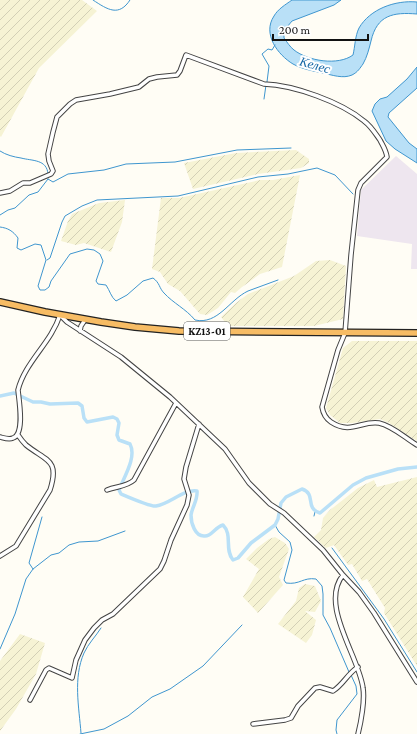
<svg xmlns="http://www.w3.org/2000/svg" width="417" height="734" viewBox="0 0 417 734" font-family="'Crimson Pro',serif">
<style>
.industrial{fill:#eee6ef}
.farmland{fill:url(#farmland-furrows)}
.water{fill:#b9e0f7;stroke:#3f96cf}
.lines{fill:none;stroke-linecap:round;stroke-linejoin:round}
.stream{stroke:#3f96cf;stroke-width:1}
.canal{stroke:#b9e0f7;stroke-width:3.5}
.minor-casing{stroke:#444;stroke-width:5.5}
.trunk-casing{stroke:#222;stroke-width:8}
.minor{stroke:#fff;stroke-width:3.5}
.trunk{stroke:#f7bc64;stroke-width:5.5}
.labels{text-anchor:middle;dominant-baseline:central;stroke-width:4;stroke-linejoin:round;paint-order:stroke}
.shield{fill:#fff;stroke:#585858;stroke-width:1}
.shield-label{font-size:11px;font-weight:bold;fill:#111}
.water-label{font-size:13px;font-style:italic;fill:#1768a6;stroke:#fff}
</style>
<defs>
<pattern id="farmland-furrows" width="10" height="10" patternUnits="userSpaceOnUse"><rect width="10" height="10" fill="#f6f3d4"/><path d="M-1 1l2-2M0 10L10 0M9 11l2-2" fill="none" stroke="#d2cfb5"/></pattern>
</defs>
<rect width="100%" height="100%" fill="#fffdf5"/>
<path class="industrial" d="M396 156 417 174V269H411L412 244 357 236 361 190Z"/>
<path class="farmland" d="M0 0H82L97 11 39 68 1 137 0 136Z
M296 150 309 159V163L301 168 258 174 193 189 184 163 236 153Z
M300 175 282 267 260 274 242 287 235 293 231 292 218 308 207 315 200 314 180 291 168 284 160 272 152 269 161 198H179L260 180H273Z
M125 200 122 222 111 252 84 243 76 245 61 241 68 221 72 214 99 203Z
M330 260 346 266 343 319 314 326H228L221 317 236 303 248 294 294 276 316 261Z
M352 341H417V441L389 423 380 419 352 423H340L330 415 326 408 343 348Z
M417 477V666L384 613 385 608 367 579 362 581 352 564 348 565 334 545 326 548 314 537 321 530 323 518 330 510 358 488 374 480 377 487Z
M275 537 285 543 289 549 279 577 283 585 258 613 243 597 259 569 246 559 257 548 269 539Z
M305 584 315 586 321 601 315 612 305 611 316 620 312 635 306 643 278 624 296 601 299 588Z
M20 634 45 643 36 674 16 709 0 731V661Z"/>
<path class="water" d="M292 0H341L334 5 292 21 287 27 284 32V38C287 42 290 47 294 50 308 61 338 66 353 55 355 47 355 36 359 28 370 9 395 0 417 2V14C393 12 377 15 371 41 369 49 367 57 363 64 360 68 358 72 352 75 343 79 332 75 323 73 313 71 302 69 293 64 278 55 262 34 274 16 278 9 285 5 292 0Z
M417 67V88L389 113 388 117 409 143 417 149V163L395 149 386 141 372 111 375 104 380 99 387 97 407 79Z"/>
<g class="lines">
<path class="stream" d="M93 0C108 10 119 17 130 0
M267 82 269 66 262 54 268 49 272 50 275 45
M264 99 266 85
M0 151C6 155 14 157 21 158 32 161 47 159 48 174
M48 179 53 182 68 174 104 170 126 164 175 162 237 150 291 148
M0 215 8 210 15 208 29 195 38 192 48 179
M0 227C8 228 13 231 18 238L17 248 21 250 35 244 41 245 46 260 38 286 40 290H45L49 287 51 281 70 254 87 249 94 250 100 254 103 261 96 281 98 284 106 285C110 291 111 297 116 301L127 295 143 281 153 278C160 283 159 288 164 293 173 303 186 309 195 320 218 325 229 300 248 291 258 287 268 284 278 280
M47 260 50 258 62 222 65 216 82 206 97 200 178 196 258 177 288 174 317 168 335 175 353 194
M314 516 315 512
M275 525 279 532 290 542 292 550 284 580 286 583C300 585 303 577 316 579L322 586 323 594V615L330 628 349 672
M332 548 384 619 417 672
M33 569 29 563 42 517
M0 649 15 614 26 579 33 569 51 555 59 553 69 545 79 542 98 541 125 531
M81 733C79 707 73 678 84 653 88 644 96 636 101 628
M80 734 104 729 128 716 152 697 170 689 203 666 242 625
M337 734 336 730 337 720 357 694 356 686 351 675"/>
<path class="canal" d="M0 396 14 393 33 402H41L50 404 78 403 82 406 84 418 87 422 113 417 117 419 119 423 117 435 119 440 130 444C137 457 124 477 119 490L121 494C128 497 151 507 156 506 170 504 183 489 197 491 198 500 192 507 191 515 191 523 195 537 205 536 212 536 215 527 223 525 233 535 224 549 233 560L238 558 251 543 275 525 278 519 281 503 286 497 302 489C317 494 304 508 320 513L353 485 366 478 398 469 417 467"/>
<defs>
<path id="minor" d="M0 193 10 191 23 183H30L51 174 53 171 49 161 48 154 53 132 57 117 70 104 76 100 110 94 139 87 149 79 157 77 177 75 180 71 186 55 264 84C294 85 341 102 364 121 371 126 375 133 380 140 383 146 386 150 387 157L361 183 358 190 351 255 345 333 338 350 322 407C323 413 325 418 331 422 351 435 362 420 379 423 393 426 405 438 417 445
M80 331 81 326 85 320
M0 437C4 438 9 440 13 438 25 434 19 401 18 390 25 362 51 343 60 315L67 322 121 357 170 397 225 449 249 483 270 504 284 513 323 550 343 575 359 592 374 613 417 682
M107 490C117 486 126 487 134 480L176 403
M0 556 16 546 50 490C60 459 46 461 26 445 23 442 20 438 18 435
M343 575C319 605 359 656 363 688 365 700 361 722 358 734
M30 700 46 670 49 668 72 678 76 660 85 640 94 628 102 620 113 614 160 569 164 561 171 540 187 505 189 495 184 479 186 467 199 424
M253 724 285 720 291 718 298 706 315 688 320 687 333 691C343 685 348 673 358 667"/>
<path id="trunk" d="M0 302 45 312 101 322 135 327 179 331 417 333"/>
</defs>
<use href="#minor" class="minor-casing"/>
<use href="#trunk" class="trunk-casing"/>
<use href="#minor" class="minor"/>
<use href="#trunk" class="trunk"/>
</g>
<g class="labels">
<rect class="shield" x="184" y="322" width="46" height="18" rx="3"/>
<g class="shield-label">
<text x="207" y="331">KZ13-01</text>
</g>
<g class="water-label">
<text transform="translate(315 65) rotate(16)">Келес</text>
</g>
</g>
<path d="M273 34v6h95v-6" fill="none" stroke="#111111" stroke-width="2"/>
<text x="279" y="34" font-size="12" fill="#111111" stroke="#ffffff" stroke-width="3" paint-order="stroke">200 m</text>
</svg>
